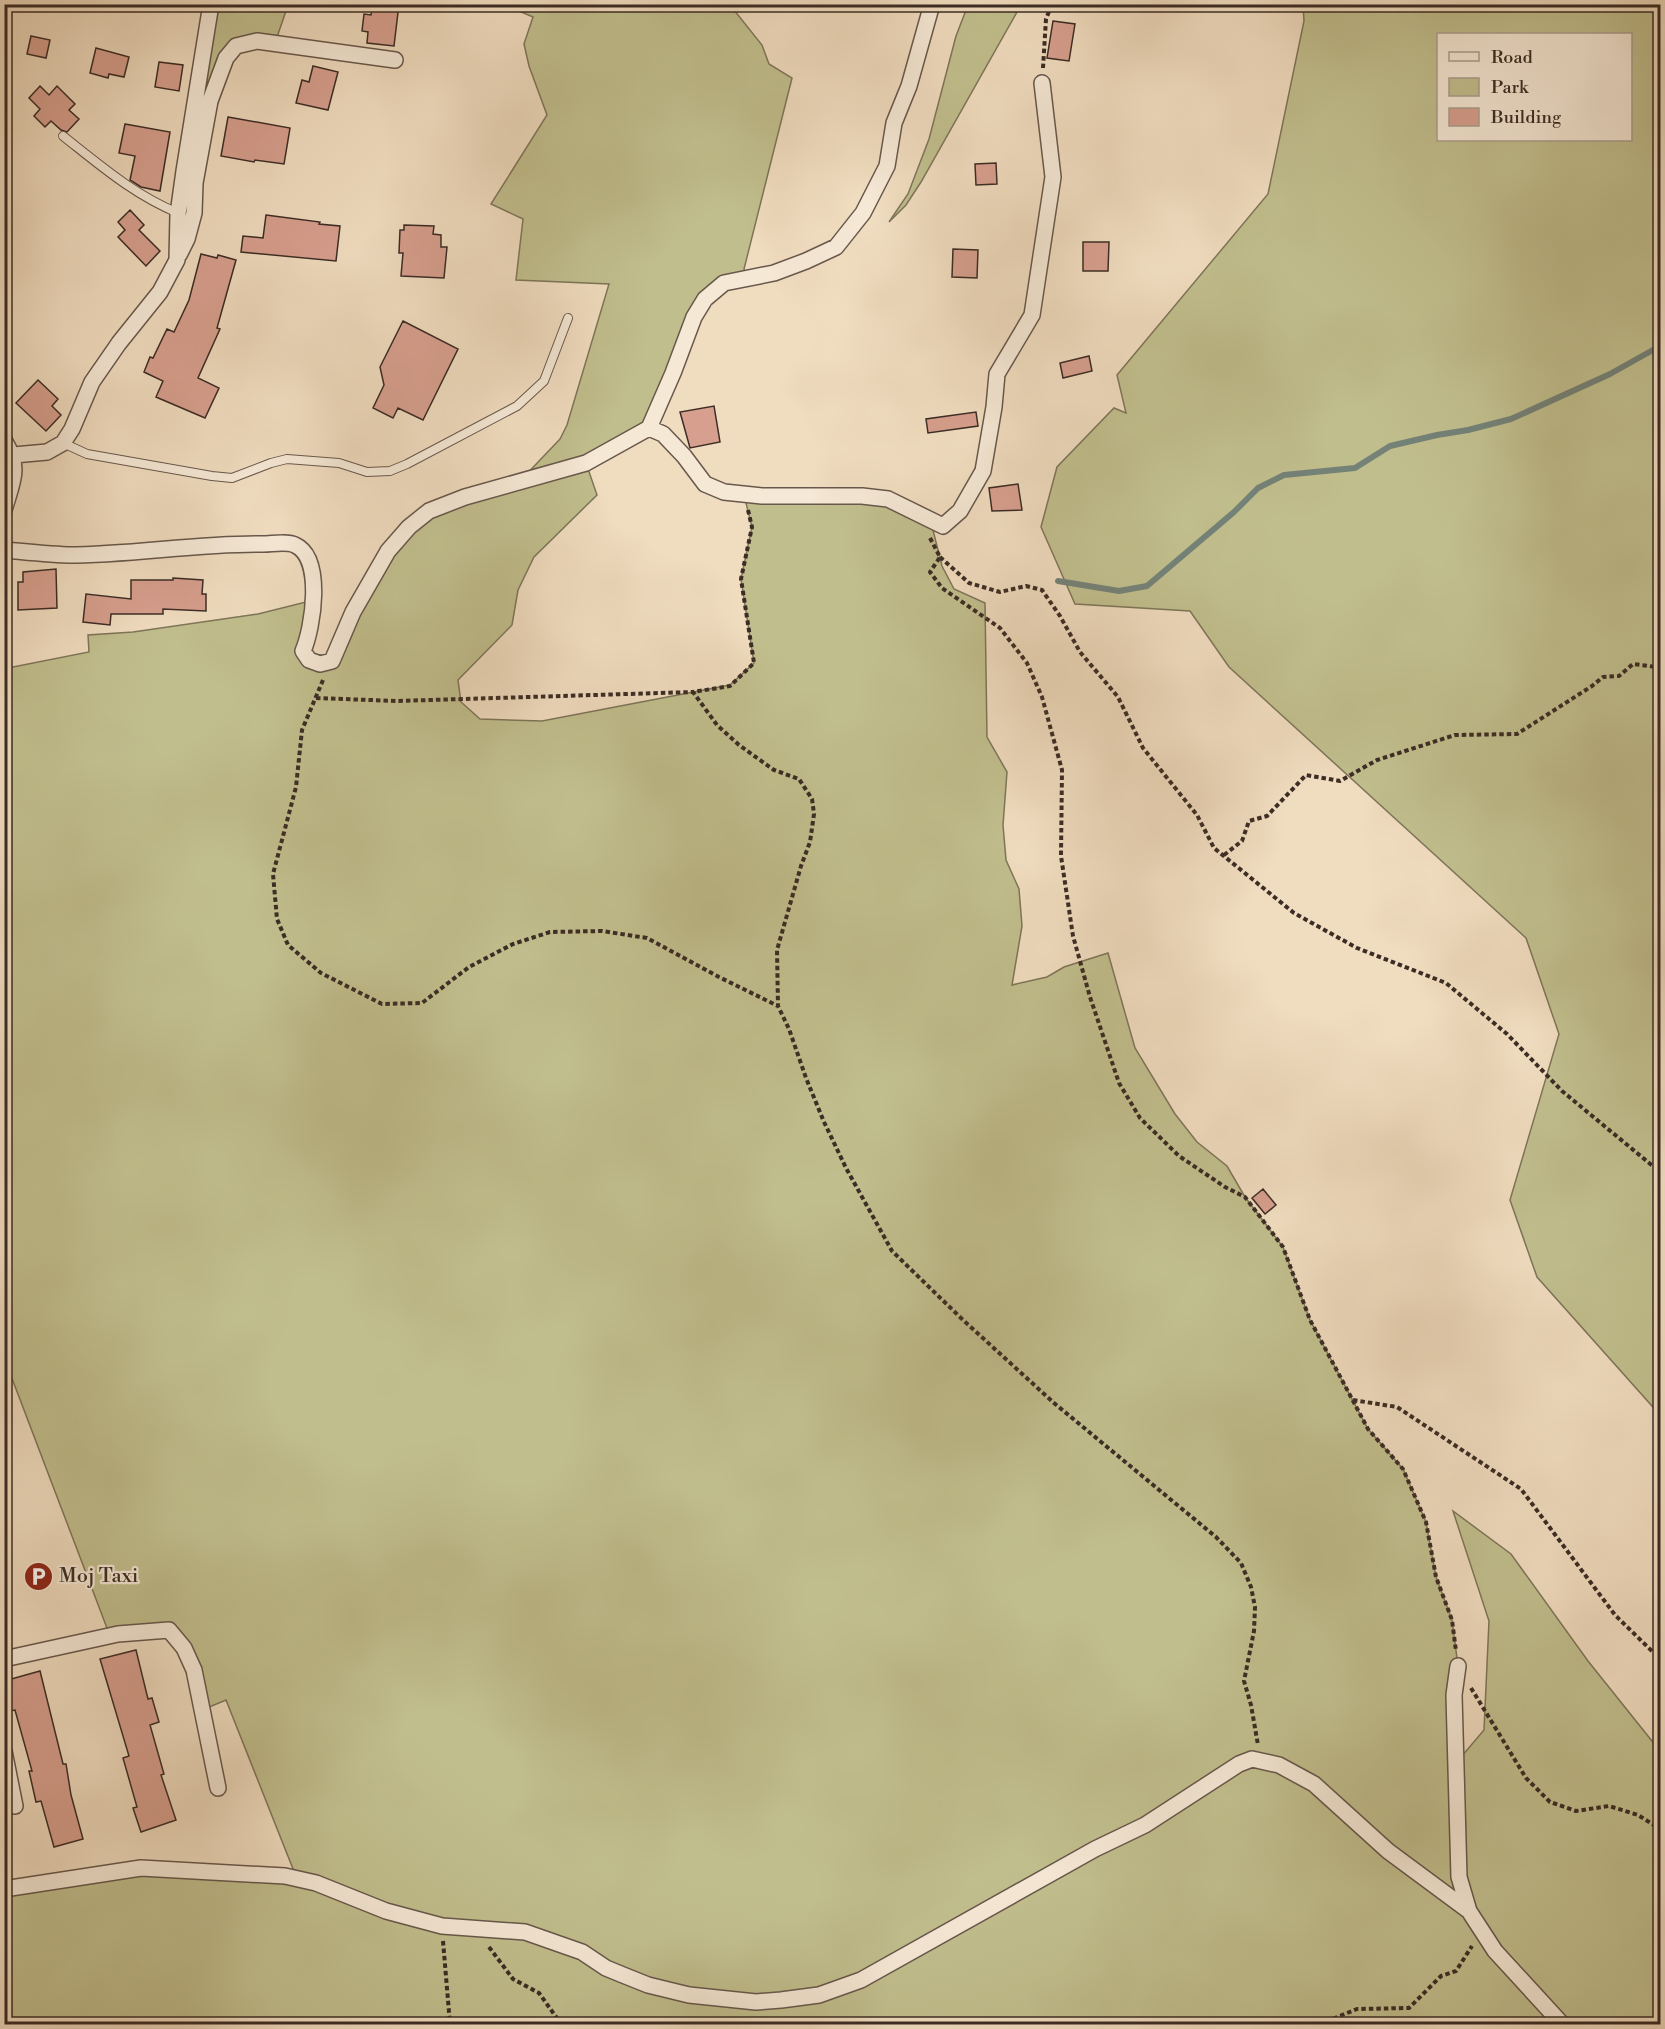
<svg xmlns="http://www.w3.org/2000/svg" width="1665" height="2029" viewBox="0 0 1665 2029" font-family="'Libre Bodoni',serif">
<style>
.green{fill:#c1be8d;stroke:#7e7559;stroke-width:1.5;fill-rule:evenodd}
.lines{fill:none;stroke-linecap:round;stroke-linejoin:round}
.stream{stroke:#748278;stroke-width:6}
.building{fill:#d79f8e;stroke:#3b2c25;stroke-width:1.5}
.service-casing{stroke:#68584c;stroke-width:10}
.minor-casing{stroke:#68584c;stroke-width:18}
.path{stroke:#3b2c25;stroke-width:4;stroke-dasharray:4.5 3;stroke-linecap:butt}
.service{stroke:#f5e8d5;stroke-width:8}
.minor{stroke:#f5e8d5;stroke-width:15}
.labels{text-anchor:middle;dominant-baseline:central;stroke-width:4.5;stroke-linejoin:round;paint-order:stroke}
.poi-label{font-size:20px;fill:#3b2c25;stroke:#f5e8d5;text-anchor:start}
</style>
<rect width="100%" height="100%" fill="#f0dcbf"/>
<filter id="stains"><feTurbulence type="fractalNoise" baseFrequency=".00333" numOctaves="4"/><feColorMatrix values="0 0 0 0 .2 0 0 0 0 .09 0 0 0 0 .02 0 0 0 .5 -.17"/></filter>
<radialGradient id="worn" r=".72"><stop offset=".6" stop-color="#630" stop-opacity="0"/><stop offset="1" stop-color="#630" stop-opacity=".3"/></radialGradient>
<path class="green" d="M211 5H288L275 43 236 47 210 101 197 95Z
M505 5H730L762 45 769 64 792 78 744 269 747 278 705 299 649 428 586 463 597 495 534 557 518 590 512 625 458 680 461 702 480 719 542 721 730 685 754 663 741 579 752 527 744 495 862 496 931 522 942 566 954 589 985 603 987 737 1007 772 1003 825 1006 860 1019 889 1022 926 1012 985 1047 977 1064 967 1108 953 1135 1048 1175 1114 1197 1142 1227 1166 1245 1197 1283 1247 1310 1320 1368 1429 1403 1469 1426 1522 1436 1577 1452 1620 1458 1666 1456 1763 1484 1730 1489 1621 1453 1511 1511 1554 1588 1661 1660 1751V2024H5V1889L99 1873 297 1879 226 1700 202 1710 194 1670 169 1630 110 1636 5 1360V665L13 667 89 652 88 635 133 632 258 614 314 600 303 651 332 660 409 527 520 481 560 439 567 425 609 284 516 280 523 219 491 204 547 115 529 66 524 44 533 17Z
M968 5H1021L921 182 906 205 889 222 908 194 929 139 956 36Z
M1303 5H1660V1415L1537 1277 1510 1200 1559 1034 1526 938 1229 667 1190 611 1075 604 1041 527 1057 467 1114 408 1126 413 1117 375 1268 194 1304 21ZM1438 34H1630V140H1438Z"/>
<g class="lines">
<path class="stream" d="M1058 581 1119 591 1147 586 1234 512 1258 488 1284 475 1355 468 1390 446 1437 435 1468 430 1511 419 1610 374 1660 346"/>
</g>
<path class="building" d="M372 4H399L394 46 367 43 368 32 362 31 364 14 371 15Z
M1053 21 1075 24 1069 61 1047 58Z
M31 36 50 40 46 58 27 54Z
M96 48 129 57 124 77 109 74 108 78 90 73Z
M159 62 183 65 179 91 155 87Z
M313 66 338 72 328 110 296 103 302 80 309 82Z
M40 86 49 95 57 86 75 104 69 110 79 119 67 132 61 130 51 121 45 127 34 116 40 109 29 98Z
M228 117 290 128 284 164 255 160 254 162 221 156Z
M125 124 170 132 160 191 141 187 130 180 135 156 119 153Z
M996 163 997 184 976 185 975 164Z
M130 210 144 225 139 230 160 251 146 266 118 237 125 230 118 222Z
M266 215 320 222 319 224 340 226 336 261 241 252 243 236 263 238Z
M404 225 434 226 433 234 441 235V247H447L444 278 401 276 403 253H399L400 230H404Z
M1083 242H1109L1108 271H1083Z
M953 249 978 250 977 278 952 277Z
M201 254 217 258 218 255 236 260 217 328 220 329 198 378 219 388 205 418 156 397 163 381 144 372 150 357 153 358 167 329 174 332 189 300Z
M403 321 458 349 423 420 398 408 393 418 373 408 384 385 380 367Z
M1089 356 1092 371 1063 378 1060 363Z
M38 380 58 399 52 406 61 415 46 431 16 403Z
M714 406 720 442 690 448 680 412Z
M976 412 978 426 928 433 926 419Z
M1018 484 1022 510 992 511 989 488Z
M56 569 57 608 18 610V582H23V572Z
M173 578 203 580 202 594H206V611L163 609V614H111L110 625 83 622 86 594 131 599V580H173Z
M1263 1189 1276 1205 1265 1214 1252 1198Z
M136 1650 148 1699 152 1698 159 1722 150 1725 164 1774 161 1775 176 1820 141 1832 133 1808 137 1807 123 1758 129 1756 100 1659Z
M40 1671 63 1764H66L71 1795 83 1839 54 1847 41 1801 36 1802 29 1771H32L15 1710 10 1711 4 1693V1681Z"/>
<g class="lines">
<defs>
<path id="service" d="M63 136C101 166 133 194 178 213
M63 443 87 454 212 476 232 478 271 463 287 459 339 463 367 472 390 471 407 464 517 406 544 381 568 318"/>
<path id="minor" d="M179 255 187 239 194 213 195 183 210 101 226 58 236 46 257 41 395 60
M649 428 663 434 684 456 705 484 724 492 762 496H862L888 499 943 526 960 511 983 471 994 407 997 374 1032 315 1053 177 1042 83
M4 440C21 468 13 480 4 510
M14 455 47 452 63 443 72 429 92 382 119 343 160 292 177 260 178 214 184 171 211 4
M4 550C26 552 47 554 68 555 133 555 198 543 264 544 272 544 287 541 295 545 324 558 313 628 303 651L309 660 320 664 332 661 353 612 388 551 409 527 429 511 465 497 586 463 649 428 673 373 694 317 705 299 724 283 774 273 806 261 836 247 863 213 887 166 894 123 909 86 932 4
M4 1659 118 1634 169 1630 184 1648 194 1670 218 1788
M1458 1666 1454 1695 1459 1877 1469 1911 1495 1951 1562 2024
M4 1751 15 1806
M4 1889 141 1868 285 1876 316 1883 386 1911 442 1926 525 1932 582 1952 606 1968 623 1975 648 1985 689 1995 756 2002 781 2000 819 1995 861 1980 1095 1849 1145 1825 1239 1764 1252 1759 1279 1765 1314 1784 1388 1851 1469 1911"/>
</defs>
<use href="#service" class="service-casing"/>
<use href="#minor" class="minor-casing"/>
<path class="path" d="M1043 68 1046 19 1052 4
M748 510 752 527 741 579 754 663 730 686 693 692 717 725 739 745 774 770 799 779 812 799 814 814 810 842 801 866 777 950 778 1006 789 1029 806 1078 824 1122 846 1168 892 1251 962 1319 1054 1403 1216 1537 1241 1563 1251 1587 1255 1607 1254 1631 1244 1681 1251 1705 1258 1745
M930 538 940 557 930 572 942 588 1000 628 1027 663 1042 697 1062 770 1061 856 1073 936 1090 997 1119 1083 1140 1118 1179 1156 1225 1187 1245 1197 1283 1247 1310 1320 1368 1429 1403 1469 1426 1522 1436 1577 1452 1620 1456 1651
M940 557 969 583 1000 592 1026 586 1042 590 1060 616 1080 652 1118 697 1143 748 1197 815 1214 848 1294 913 1357 948 1446 983 1507 1034 1562 1091 1660 1172
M323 680 302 730 296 787 273 874 277 919 288 945 321 973 382 1004 422 1003 469 967 513 944 550 932 602 931 647 938 719 977 778 1006
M316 698 397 701 693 692
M1224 855 1242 841 1249 821 1267 816 1306 775 1340 781 1377 760 1455 735 1517 734 1592 686 1603 677 1619 676 1633 664 1657 667 1660 665
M1353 1400 1397 1407 1521 1489 1615 1615 1660 1659
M1471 1688 1526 1778 1550 1802 1576 1811 1609 1806 1638 1815 1660 1829
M443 1941 450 2024
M489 1947 513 1979 539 1993 559 2021 604 2024
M1330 2024V2020L1357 2009 1409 2008 1441 1976 1456 1971 1472 1946"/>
<use href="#service" class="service"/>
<use href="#minor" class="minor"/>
</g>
<defs>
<symbol id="parking-disc" viewBox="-11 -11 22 22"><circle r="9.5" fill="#8f2418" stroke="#f5e8d5"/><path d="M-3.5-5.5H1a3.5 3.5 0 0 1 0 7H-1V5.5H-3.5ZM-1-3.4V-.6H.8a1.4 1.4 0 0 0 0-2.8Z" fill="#fff"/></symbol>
</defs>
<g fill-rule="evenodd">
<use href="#parking-disc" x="22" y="1560" width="33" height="33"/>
</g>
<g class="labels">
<g class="poi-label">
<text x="59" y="1576">Moj Taxi</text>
</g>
</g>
<rect width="1665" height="2029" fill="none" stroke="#f0dcbf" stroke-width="24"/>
<rect x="6" y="6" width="1653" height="2017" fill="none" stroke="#3b2c25" stroke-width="3"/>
<rect x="12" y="12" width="1641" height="2005" fill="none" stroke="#3b2c25" stroke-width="1.5"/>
<rect x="1437" y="33" width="195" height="108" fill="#f5e8d5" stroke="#ab9d8f" stroke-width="1.5"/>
<rect x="1449" y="52" width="30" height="9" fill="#f5e8d5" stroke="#ab9d8f" stroke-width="1.5"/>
<text x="1491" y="63" font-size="18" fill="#3b2c25">Road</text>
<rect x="1449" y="78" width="30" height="18" fill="#c1be8d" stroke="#ab9d8f" stroke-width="1.5"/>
<text x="1491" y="93" font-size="18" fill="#3b2c25">Park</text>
<rect x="1449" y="108" width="30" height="18" fill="#d79f8e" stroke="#ab9d8f" stroke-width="1.5"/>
<text x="1491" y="123" font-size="18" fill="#3b2c25">Building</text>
<rect width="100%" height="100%" filter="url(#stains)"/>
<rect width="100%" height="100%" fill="url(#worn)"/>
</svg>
